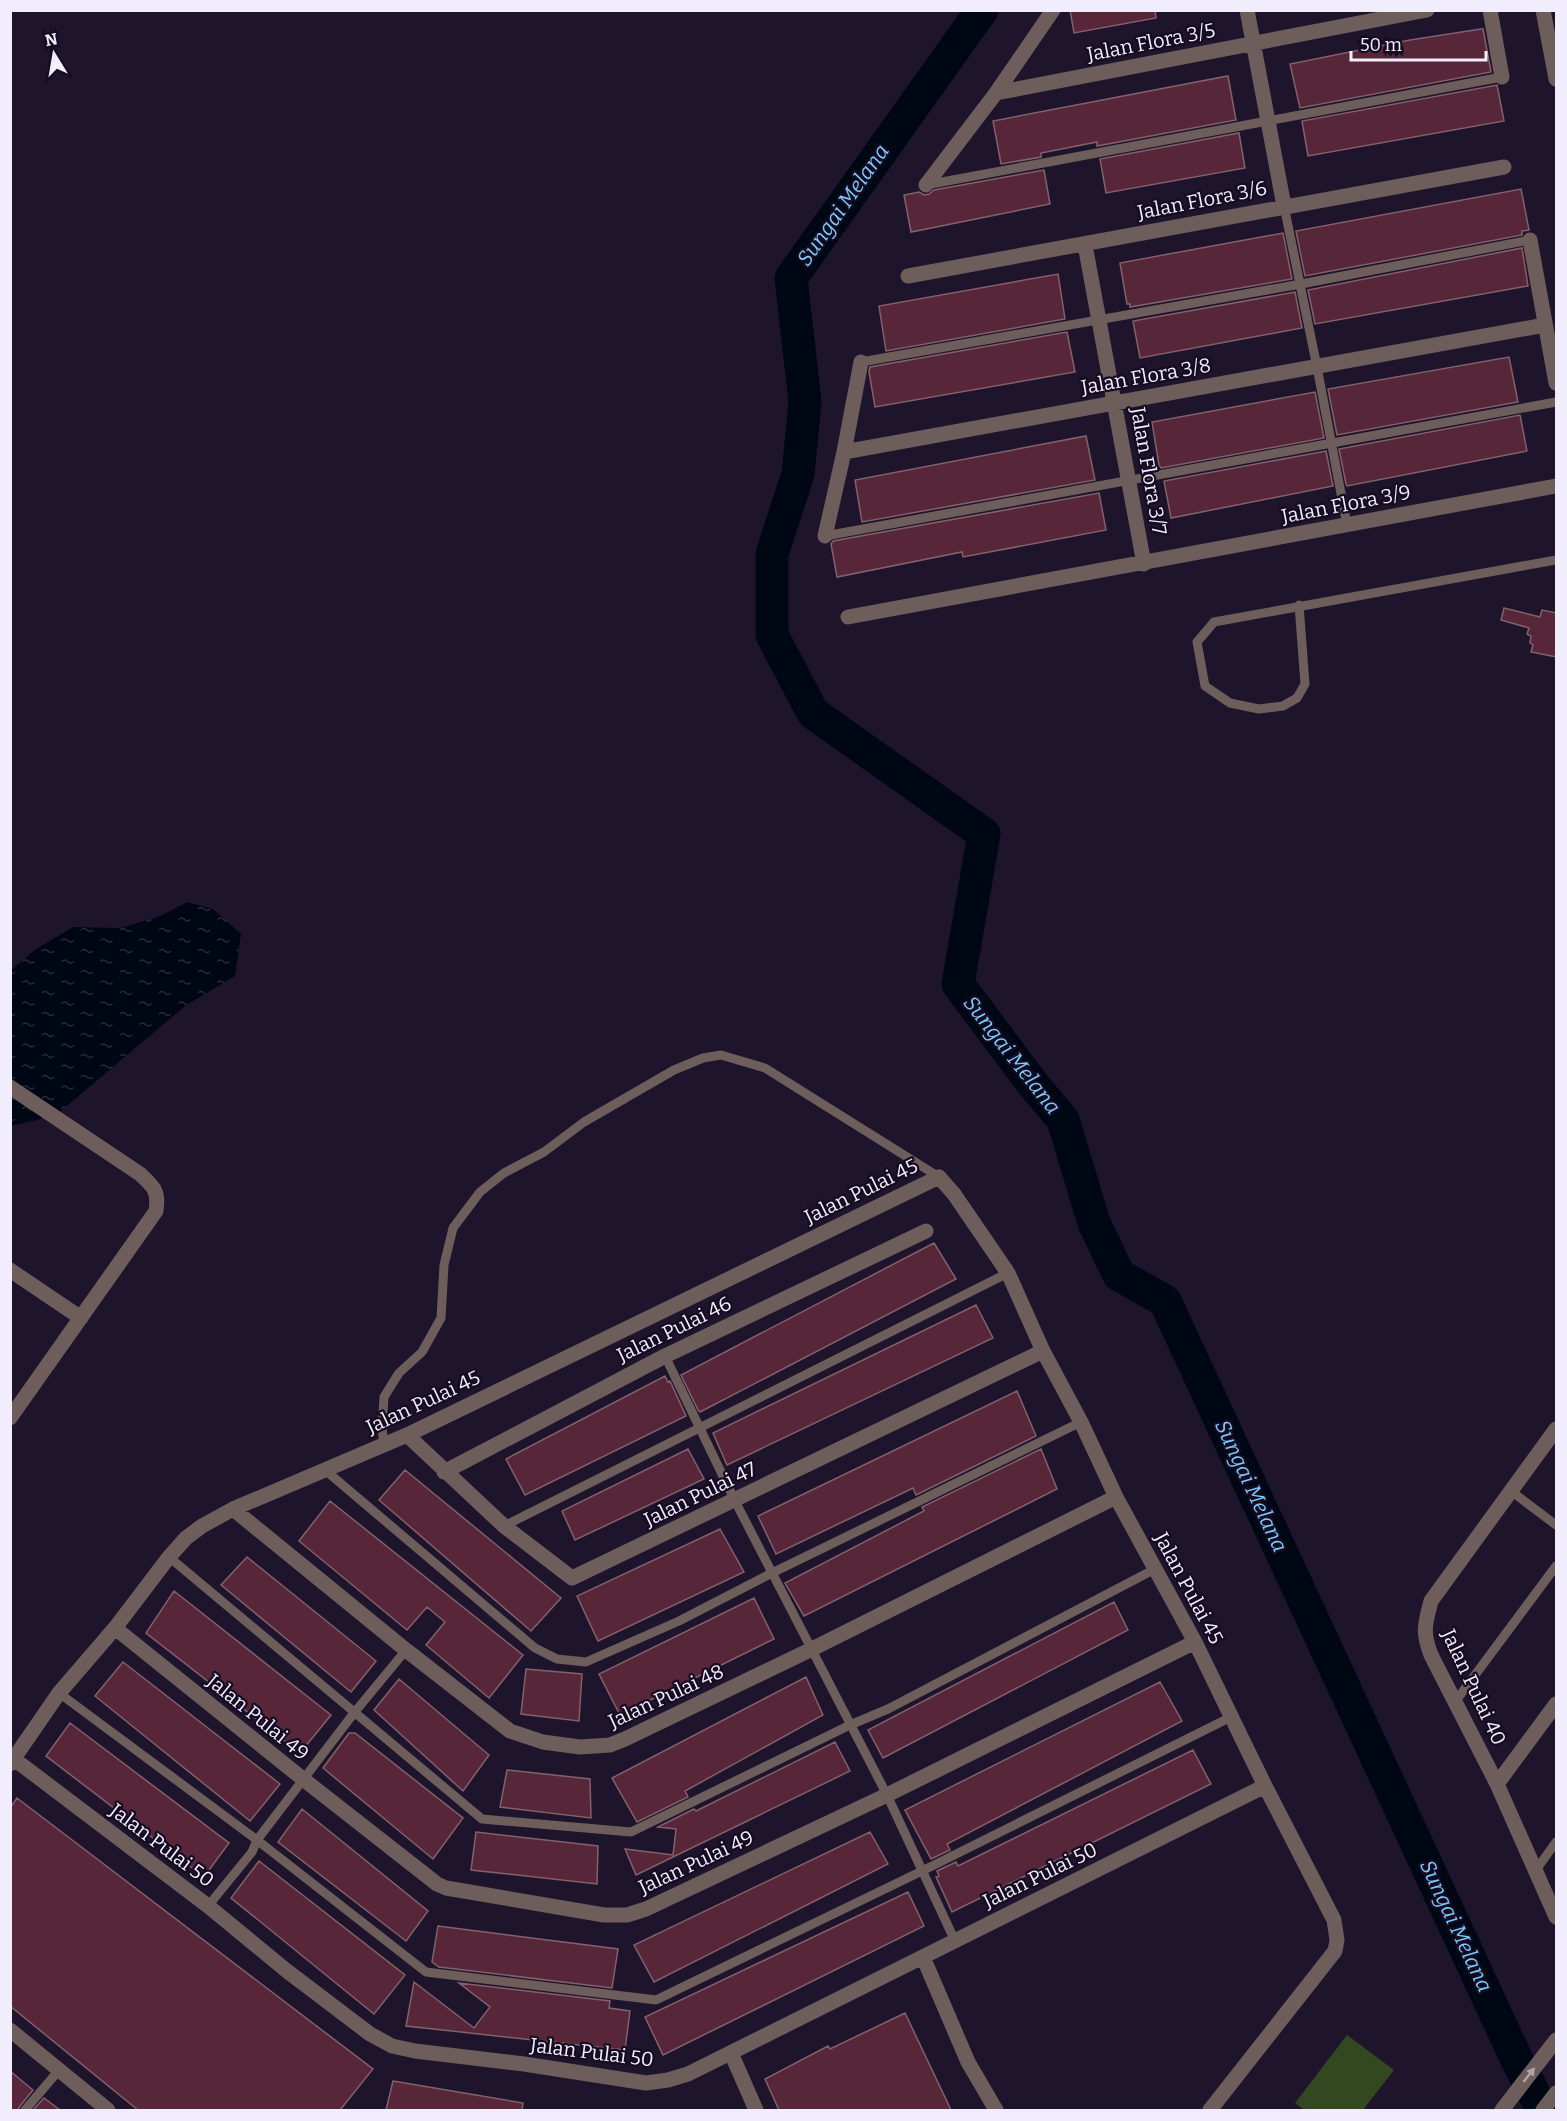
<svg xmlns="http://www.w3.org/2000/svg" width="1567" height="2121" viewBox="0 0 1567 2121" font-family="Bitter,serif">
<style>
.garden{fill:#314820}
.water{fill:url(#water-ripples)}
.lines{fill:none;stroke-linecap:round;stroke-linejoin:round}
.river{stroke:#000714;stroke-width:33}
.building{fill:#572639;stroke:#83616c;stroke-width:1.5}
.service{stroke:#6d5d5b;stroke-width:9}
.minor{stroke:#6d5d5b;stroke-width:15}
.oneway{fill:#b0a5ac}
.labels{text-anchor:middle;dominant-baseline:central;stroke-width:4.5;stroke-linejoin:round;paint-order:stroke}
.street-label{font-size:20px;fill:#f2edfd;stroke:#150c22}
.water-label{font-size:21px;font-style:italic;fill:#7acbfc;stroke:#150c22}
</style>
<defs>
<pattern id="water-ripples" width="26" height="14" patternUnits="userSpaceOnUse" patternTransform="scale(1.5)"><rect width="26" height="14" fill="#000714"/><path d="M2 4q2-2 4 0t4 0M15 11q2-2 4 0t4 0" fill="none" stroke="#262b37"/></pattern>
</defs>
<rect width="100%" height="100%" fill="#1e152c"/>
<path class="garden" d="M1347 2035 1394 2070 1363 2110H1304L1295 2103Z"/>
<path class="water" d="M187 902 213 909 241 934 235 976 185 1006 55 1116 10 1126V971L36 949 73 927 121 928 160 916Z"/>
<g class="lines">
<path class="river" d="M982 10 791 278 805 402 798 474 772 554V635L813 713 984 834 958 984 1032 1083 1063 1120 1094 1223 1119 1275 1165 1301 1516 2058 1542 2110"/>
</g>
<path class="building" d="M1070 10H1155L1156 18 1074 33Z
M1481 29H1483L1491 72 1300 108 1290 64 1410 40Z
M1228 76 1236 120 1097 146V142L1041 153V157L1001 164 993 121Z
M1497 85 1504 121 1308 156 1302 121Z
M1239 133 1245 168 1106 193 1100 159Z
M1044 170 1050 204 911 232 904 195 919 192 924 195 929 194 934 190Z
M1521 189 1529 230 1522 231V235L1305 276 1296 231Z
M1283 233 1292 279 1130 307V304H1127L1120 263Z
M1522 248 1528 286 1315 324 1308 290Z
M1058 274 1065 319 886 351 879 306Z
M1295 292 1302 328 1140 358 1133 321Z
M1067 332 1075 372 875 407 869 372 870 367Z
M1509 357 1518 402 1337 435 1328 389Z
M1315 392 1324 438 1161 468 1159 465 1152 422Z
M1520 415 1527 451 1347 486 1346 484 1339 449Z
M1086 436 1095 480 862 522 855 480Z
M1326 451 1333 486 1171 518 1164 481Z
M1099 493 1106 530 963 557 962 552 837 577 831 544 833 541Z
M1504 608 1540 617 1542 610 1557 613V657L1531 652 1533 645 1530 643 1531 636 1527 634 1529 628 1501 620Z
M934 1243 956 1279 700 1412 698 1410 681 1375Z
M976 1305 993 1338 727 1465 713 1433Z
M665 1376 668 1382 670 1381 686 1416 525 1495 506 1459Z
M1017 1391 1036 1436 916 1495 913 1488 776 1554 758 1516Z
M688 1449 704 1479 575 1540 562 1511Z
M1041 1449 1057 1489 804 1616 785 1583 924 1511 922 1507Z
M405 1470 561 1598 531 1631 379 1500Z
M330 1501 523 1655 489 1698 426 1645 445 1622 427 1607 407 1630 299 1541Z
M720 1529 744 1572 598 1641 577 1596Z
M247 1557 376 1661 351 1692 221 1585Z
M174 1591 331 1715 300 1753 146 1633Z
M754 1598 774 1639 620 1715 599 1674Z
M1114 1602 1128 1630 883 1758 868 1730Z
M123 1662 280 1784 250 1821 95 1696Z
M526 1669 582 1674 579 1721 521 1714Z
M806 1677 823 1715 685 1791 688 1797 637 1822 612 1778Z
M399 1679 489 1755 463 1791 374 1710Z
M1160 1682 1182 1721 947 1844 950 1850 931 1859 905 1810Z
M70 1723 229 1843 204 1877 46 1756Z
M349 1733H355L463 1818 433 1859 323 1768Z
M835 1742 850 1771 636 1875 625 1849 673 1855 676 1829 658 1827 694 1809 696 1811Z
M1193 1750 1211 1784 952 1912 936 1877 939 1876 937 1871 956 1862 958 1866Z
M507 1770 590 1779 591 1818 500 1807Z
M17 1798 373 2069 340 2110H138L10 2006V1808Z
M302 1809 428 1911 406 1941 278 1842Z
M476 1832 598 1846 597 1884 471 1870Z
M870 1832 888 1864 654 1982 634 1945Z
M259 1861 405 1975 374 2014 231 1898Z
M908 1892 924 1926 663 2055 645 2017Z
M438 1926 618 1949 612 1988 439 1967 432 1962Z
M414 1982 474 2028 490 2007 459 1983 610 2001 609 2008 630 2011 625 2050 406 2026Z
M905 2013 951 2110H779L765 2079 828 2046 830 2049Z
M10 2071 33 2090 20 2106 18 2110H10Z
M393 2081 523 2103 522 2110H386Z
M44 2098 60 2110H33Z"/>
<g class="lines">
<path class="service" d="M926 185 1502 77
M1284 206 1317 367 1347 525
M861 362 1301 284 1530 240
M825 536 1556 402
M1299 605 1305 684 1297 698 1283 706 1259 709 1230 703 1205 686 1197 642 1214 622 1556 560
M665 1356 735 1501 887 1795 955 1941
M384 1445 382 1428 384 1397 399 1373 422 1352 441 1318 444 1265 453 1228 480 1192 504 1173 544 1152 584 1122 674 1070 703 1058 721 1055 765 1068 939 1177
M325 1470 535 1648 557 1659 586 1662 679 1621 772 1573 1081 1422
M1511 1491 1556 1525
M504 1526 1008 1273
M169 1557 482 1819 631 1832 850 1725 888 1709 1155 1569
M59 1693 257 1840 426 1972 656 2000 922 1871 1231 1717
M1455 1702 1556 1566
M1536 1870 1556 1842
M208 1906 252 1852 257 1840 354 1713 406 1650
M25 2110 60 2069"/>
<path class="minor" d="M1247 10 1284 206
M1490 10 1502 77
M1543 10 1556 79
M996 93 1053 10
M926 185 996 93 1427 10
M1530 240 1556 383
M1085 245 1144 564
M908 276 1504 167
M861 362 844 452 1545 325
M825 536 844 452
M848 617 1556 486
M10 1087 140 1174C154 1187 159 1191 156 1211L10 1418
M10 1270 81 1318
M1556 1429 1431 1601C1425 1624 1422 1632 1431 1655L1497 1784 1556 1917
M407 1435 504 1526 572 1578 1043 1351
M444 1472 665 1356 926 1231
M233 1509 406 1650 510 1731 543 1742 580 1747 610 1745 625 1739 810 1650 1116 1497
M115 1628 303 1779 437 1884 446 1888 604 1915H627L646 1909 887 1795 1195 1642
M14 1759 208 1906 287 1971 370 2034 392 2046 415 2051 524 2064 646 2083 668 2080 688 2074 1265 1786
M10 1764 59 1693 115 1628 169 1557 186 1538 202 1526 233 1509 407 1435 939 1177 954 1194 1008 1273 1043 1351 1081 1422 1116 1497 1195 1642 1265 1786 1334 1920 1337 1940 1335 1951 1210 2110
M1497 1784 1556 1704
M923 1957 968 2062 996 2110
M10 2030 108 2110
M731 2053 756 2110
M1502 2110 1556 2040
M1543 2110 1556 2093"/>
</g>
<defs><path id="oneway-solid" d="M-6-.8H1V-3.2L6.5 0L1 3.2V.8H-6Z" transform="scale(1.5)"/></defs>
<use class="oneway" href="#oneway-solid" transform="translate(1529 2075) rotate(-52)"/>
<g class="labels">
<g class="street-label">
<text transform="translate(1151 42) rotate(-11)">Jalan Flora 3/5</text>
<text transform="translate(1202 200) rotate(-11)">Jalan Flora 3/6</text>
<text transform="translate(1146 376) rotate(-10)">Jalan Flora 3/8</text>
<text transform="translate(1149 471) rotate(80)">Jalan Flora 3/7</text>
<text transform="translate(1346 504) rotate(-11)">Jalan Flora 3/9</text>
<text transform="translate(861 1191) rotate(-26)">Jalan Pulai 45</text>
<text transform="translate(674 1329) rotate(-26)">Jalan Pulai 46</text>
<text transform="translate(423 1402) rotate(-25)">Jalan Pulai 45</text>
<text transform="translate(700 1494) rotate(-26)">Jalan Pulai 47</text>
<text transform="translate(1189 1588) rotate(62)">Jalan Pulai 45</text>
<text transform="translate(1474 1687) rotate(65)">Jalan Pulai 40</text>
<text transform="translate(666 1696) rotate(-25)">Jalan Pulai 48</text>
<text transform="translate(258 1717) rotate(39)">Jalan Pulai 49</text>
<text transform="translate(162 1845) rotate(37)">Jalan Pulai 50</text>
<text transform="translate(696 1862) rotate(-25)">Jalan Pulai 49</text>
<text transform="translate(1040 1875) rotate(-26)">Jalan Pulai 50</text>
<text transform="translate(592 2052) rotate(7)">Jalan Pulai 50</text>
</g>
<g class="water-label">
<text transform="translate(843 205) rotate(-55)">Sungai Melana</text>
<text transform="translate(1012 1055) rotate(52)">Sungai Melana</text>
<text transform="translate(1251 1486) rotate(65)">Sungai Melana</text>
<text transform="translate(1456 1926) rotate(65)">Sungai Melana</text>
</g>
</g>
<rect width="1567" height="2121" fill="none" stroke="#f2edfd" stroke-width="24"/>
<g transform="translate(54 54) rotate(349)" stroke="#150c22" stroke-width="4.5" paint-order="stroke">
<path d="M0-4.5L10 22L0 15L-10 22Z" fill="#f2edfd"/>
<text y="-9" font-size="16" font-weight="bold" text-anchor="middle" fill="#f2edfd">N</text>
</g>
<path d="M1351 51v9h135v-9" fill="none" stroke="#f2edfd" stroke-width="3"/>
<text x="1360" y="51" font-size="18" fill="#f2edfd" stroke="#150c22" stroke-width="4.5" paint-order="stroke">50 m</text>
</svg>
